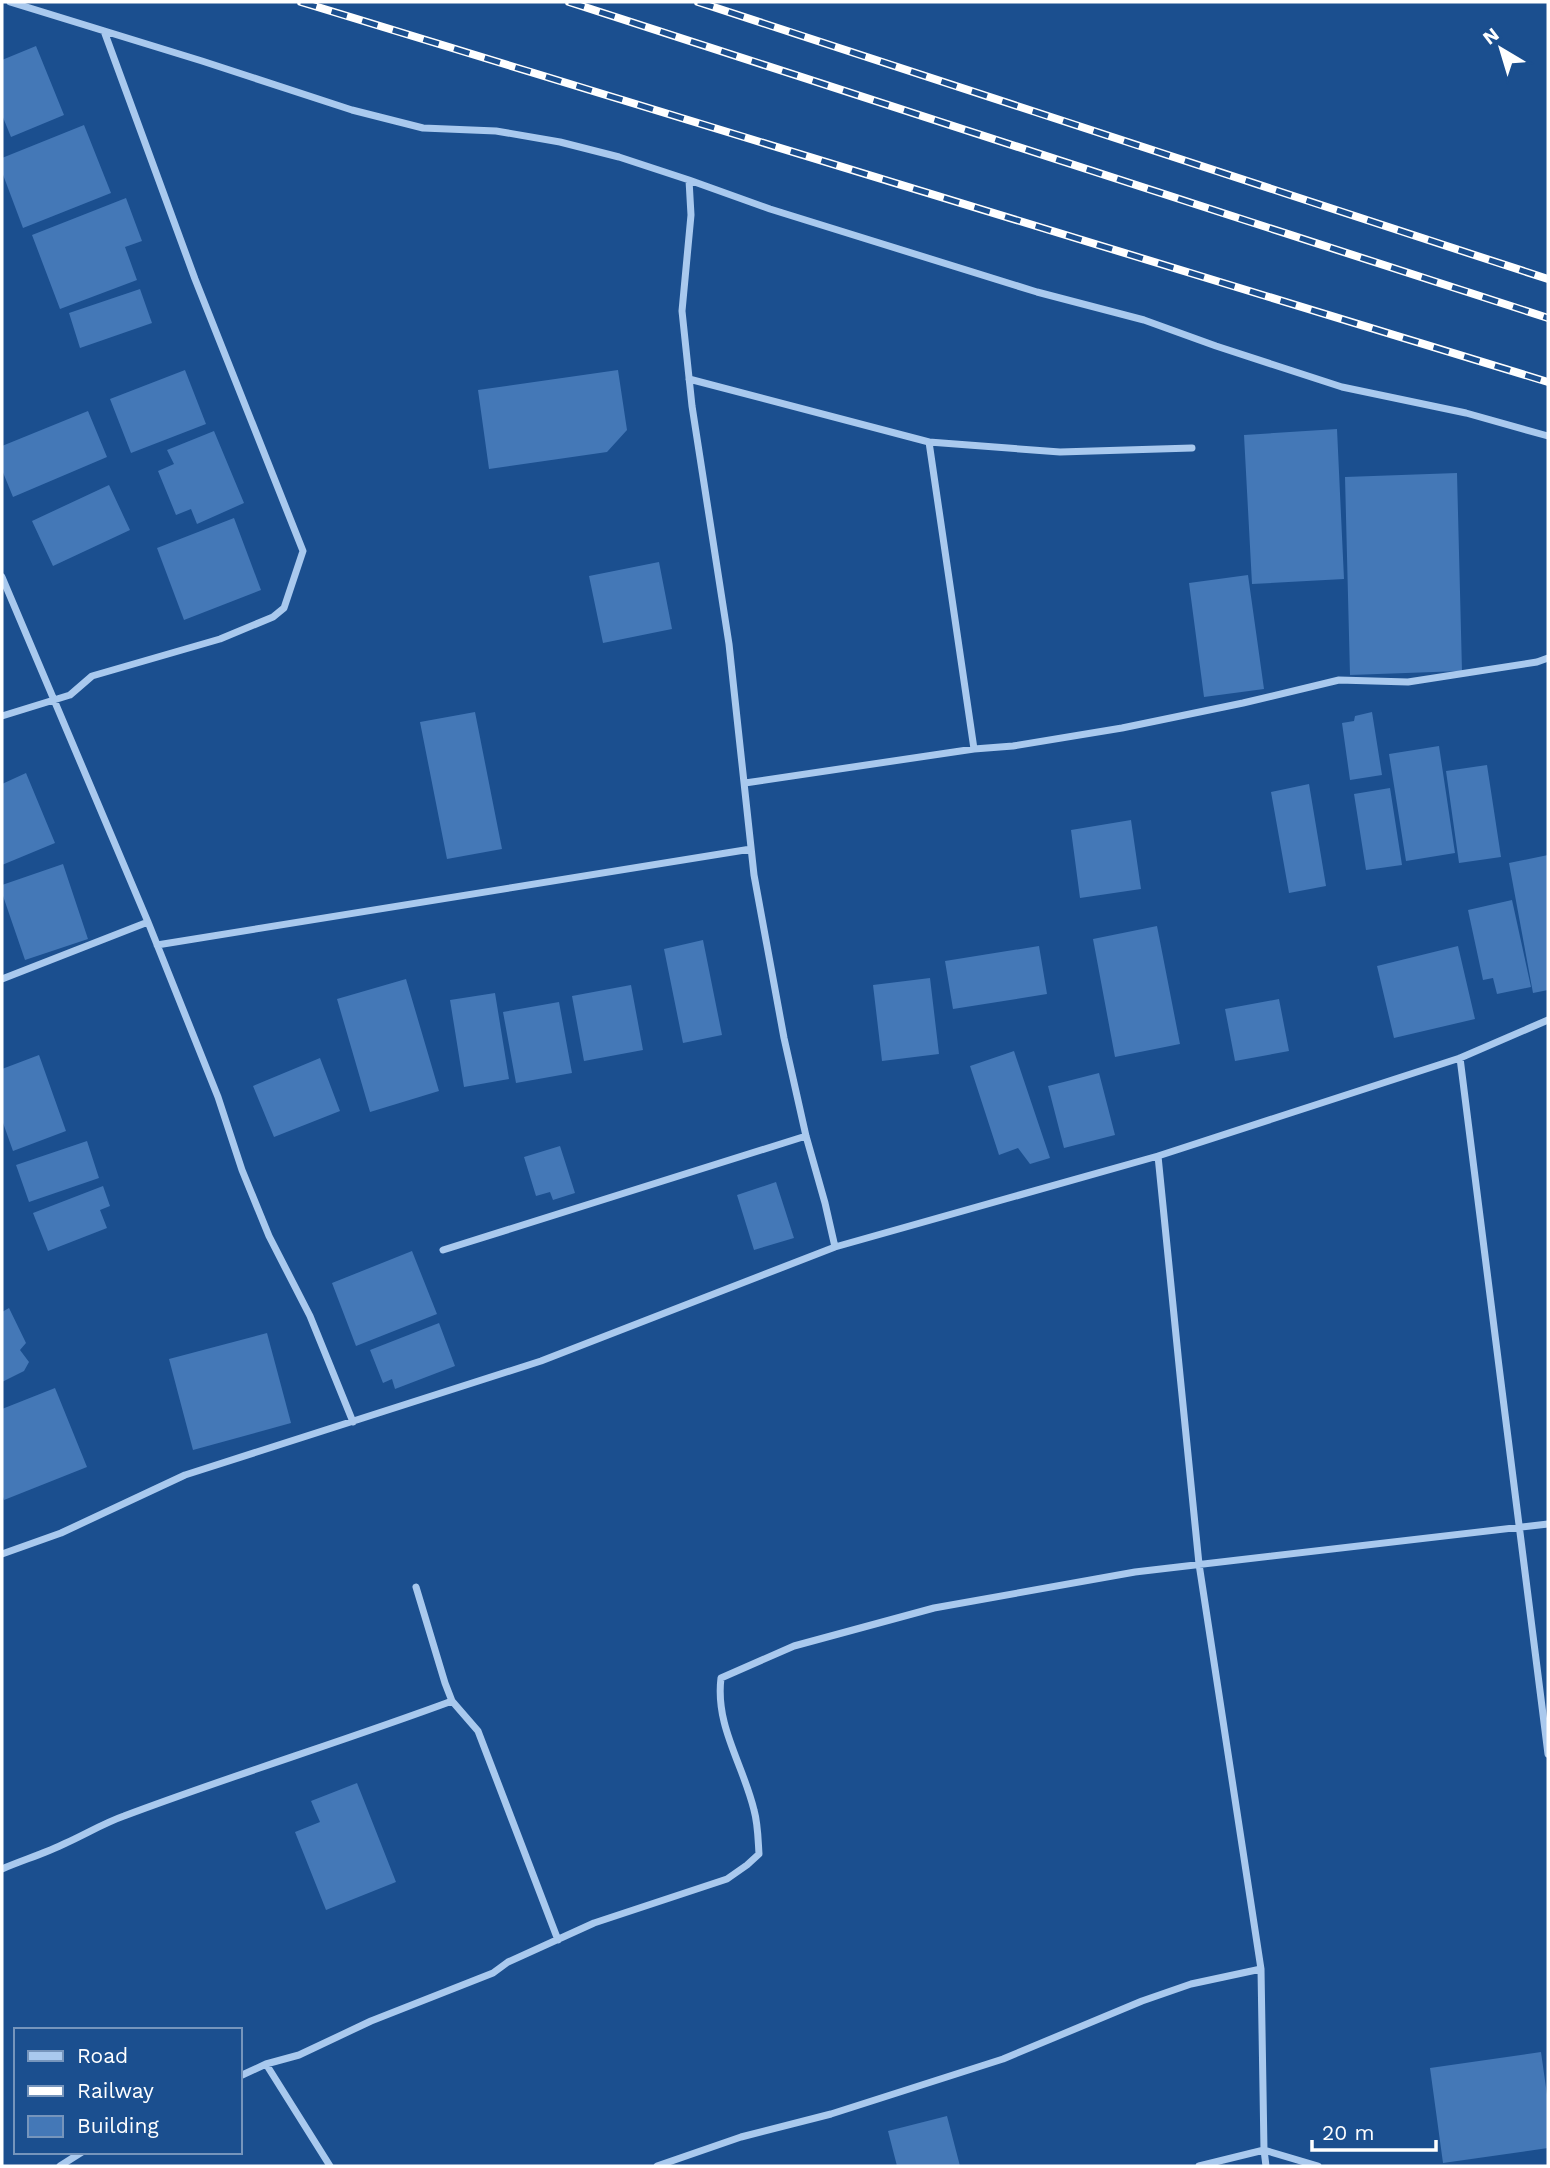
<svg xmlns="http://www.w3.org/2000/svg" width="1550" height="2168" viewBox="0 0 1550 2168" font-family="'Work Sans',sans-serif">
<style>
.building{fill:#4478b7}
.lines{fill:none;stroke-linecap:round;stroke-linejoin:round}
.minor{stroke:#a9c9ee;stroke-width:7}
.rail-casing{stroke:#fff;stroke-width:8}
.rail{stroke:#1b4f8f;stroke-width:5;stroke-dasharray:16;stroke-linecap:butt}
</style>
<rect width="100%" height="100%" fill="#1b4f8f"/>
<path class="building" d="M36 46 64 115 11 137 2 115V60Z
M84 125 111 193 23 228 2 172V158Z
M126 198 142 241 125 247 137 280 60 309 32 235Z
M140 289 152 323 80 348 69 313Z
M185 370 206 424 131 453 110 399Z
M618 370 627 430 607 452 489 469 478 390Z
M88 411 107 457 13 497 2 470V446Z
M1337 429 1344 579 1252 584 1244 435Z
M214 431 244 503 197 524 191 509 176 515 158 471 174 464 167 450Z
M1457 473 1462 671 1350 675 1345 477Z
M109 485 130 530 53 566 32 521Z
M234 518 261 590 184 620 157 548Z
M659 562 672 629 603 643 589 576Z
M1248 575 1264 689 1204 697 1189 583Z
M475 712 502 849 447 859 420 722Z
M1372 712 1382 775 1350 780 1342 723 1354 721 1355 716Z
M1439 746 1455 853 1406 861 1389 754Z
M1487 765 1501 857 1459 863 1446 771Z
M26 773 55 843 2 865V784Z
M1309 784 1326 886 1289 893 1271 792Z
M1390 788 1402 865 1366 870 1354 794Z
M1131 820 1141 889 1080 898 1071 830Z
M1548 855V990L1533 993 1509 863Z
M63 864 88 939 25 960 2 893V885Z
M1512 900 1531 987 1497 994 1493 978 1483 980 1468 910Z
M1157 926 1180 1044 1115 1057 1093 939Z
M703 940 722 1035 683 1043 664 949Z
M1039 946 1047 994 953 1009 945 961Z
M1458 946 1475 1019 1394 1038 1377 966Z
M930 978 939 1054 882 1061 873 985Z
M406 979 439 1091 370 1112 337 999Z
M631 985 643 1050 584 1061 572 996Z
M495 993 509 1079 464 1087 450 1000Z
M1279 999 1289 1051 1235 1061 1225 1009Z
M559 1002 572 1073 516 1083 503 1012Z
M1014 1051 1050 1158 1030 1164 1018 1148 999 1155 970 1066Z
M39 1055 66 1131 13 1151 2 1120V1069Z
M320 1058 340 1111 274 1137 253 1086Z
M1099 1073 1115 1135 1064 1148 1048 1086Z
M87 1141 99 1178 29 1202 16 1165Z
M560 1146 575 1193 553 1200 550 1192 536 1196 524 1157Z
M776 1182 794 1238 754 1250 737 1195Z
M103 1186 110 1206 100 1210 107 1228 48 1251 33 1213Z
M412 1251 437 1314 356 1346 332 1283Z
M9 1308 26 1343 20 1350 29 1362 24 1371 2 1382V1312Z
M439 1323 455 1366 395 1389 392 1379 383 1383 370 1350Z
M267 1333 291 1423 193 1450 169 1359Z
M55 1388 87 1467 4 1500 2 1494V1409Z
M357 1783 396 1882 326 1910 295 1832 320 1822 311 1801Z
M1541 2052 1548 2102V2148L1443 2163 1430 2068Z
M947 2116 960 2166H897L888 2131Z"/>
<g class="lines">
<path class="minor" d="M10 2 202 61 352 110 423 128 496 131 560 142 619 157 689 180
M689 379 929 442 974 749
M929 442 1060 452 1192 448
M2 577 148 922 218 1097 242 1170 269 1236 310 1316 353 1422
M2 716 70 695 92 676 220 639 273 617 284 608 303 551 195 279 104 31
M745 783 974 749 1013 746 1122 728 1243 703 1339 680 1408 682 1537 662 1548 658
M157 945 751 849
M2 979 148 922
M1460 1058 1548 1754
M835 1247 825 1203 806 1136 784 1038 754 875 729 644 692 406 682 311 691 215 689 180 770 209 1037 292 1144 320 1216 346 1342 387 1466 413 1548 436
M443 1250 806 1136
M2 1554 61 1533 185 1475 541 1361 835 1247 1158 1156
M416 1587 445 1683 452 1701 478 1731 558 1940
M2 1869C23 1860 46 1853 66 1843 86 1834 104 1823 124 1816 233 1775 344 1741 452 1701
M266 2064 330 2166
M240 2076 266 2064 299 2055 371 2021 493 1973 508 1962 594 1923 727 1879 747 1865 759 1854C758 1839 758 1824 754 1810 743 1764 715 1726 721 1678L794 1646 934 1608 1135 1572 1548 1524
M60 2166 82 2152
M657 2166 741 2137 831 2114 1003 2059 1142 2001 1191 1984 1261 1969
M1199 2166 1264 2150 1266 2166
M1318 2166 1264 2150 1261 1969 1199 1564 1158 1156 1460 1058 1548 1020"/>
<defs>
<path id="rail" d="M301 2 1548 382
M569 2 1548 318
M698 2 1548 279"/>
</defs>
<use href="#rail" class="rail-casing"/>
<use href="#rail" class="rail"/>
</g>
<rect width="1550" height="2168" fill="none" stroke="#ffffff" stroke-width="7"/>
<rect x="14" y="2028" width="228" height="126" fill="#1b4f8f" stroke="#7695bc" stroke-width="2"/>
<rect x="28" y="2051" width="35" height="10" fill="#a9c9ee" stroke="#7695bc" stroke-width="2"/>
<text x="77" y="2063" font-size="21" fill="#ffffff">Road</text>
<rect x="28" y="2086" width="35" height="10" fill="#ffffff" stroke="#7695bc" stroke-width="2"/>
<text x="77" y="2098" font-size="21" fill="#ffffff">Railway</text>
<rect x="28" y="2116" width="35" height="21" fill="#4478b7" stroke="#7695bc" stroke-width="2"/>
<text x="77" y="2133" font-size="21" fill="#ffffff">Building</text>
<g transform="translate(1501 49) rotate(322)" stroke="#1b4f8f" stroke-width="5" paint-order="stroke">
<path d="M0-5L12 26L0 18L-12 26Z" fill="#ffffff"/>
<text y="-10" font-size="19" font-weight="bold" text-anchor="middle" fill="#ffffff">N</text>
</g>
<path d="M1312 2140v10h124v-10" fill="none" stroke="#ffffff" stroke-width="3.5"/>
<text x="1322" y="2140" font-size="21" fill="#ffffff" stroke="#1b4f8f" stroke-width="5" paint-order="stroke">20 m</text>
</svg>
